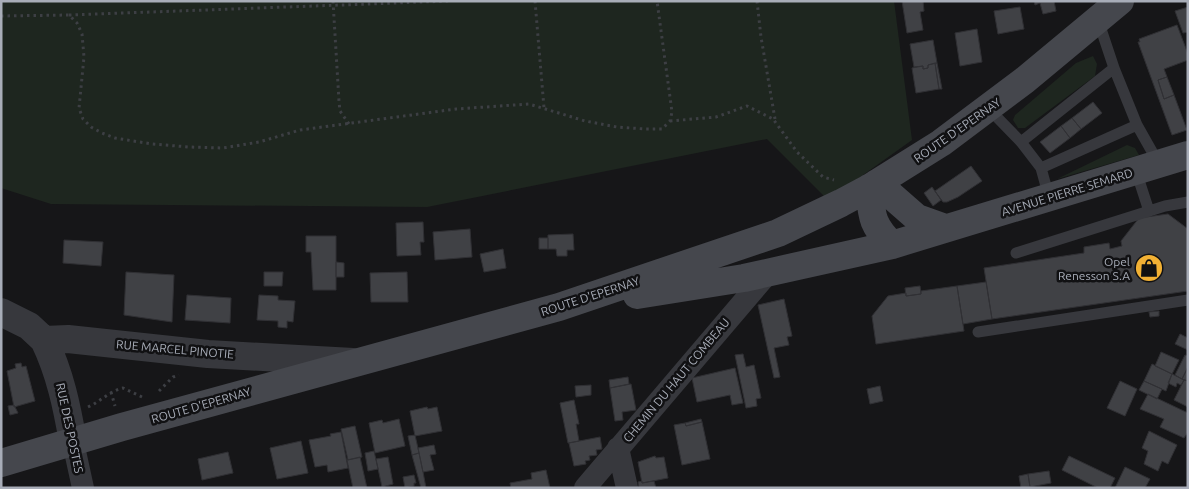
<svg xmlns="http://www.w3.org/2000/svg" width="1189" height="489" viewBox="0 0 1189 489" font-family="Ubuntu,sans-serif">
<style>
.green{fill:#1e261f}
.building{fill:#404145;stroke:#303034}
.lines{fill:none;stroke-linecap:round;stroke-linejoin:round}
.path{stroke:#3d3f44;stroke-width:3;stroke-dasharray:2.5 4;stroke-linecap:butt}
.service{stroke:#37383d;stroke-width:11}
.minor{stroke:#37383d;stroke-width:22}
.tertiary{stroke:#37383d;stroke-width:28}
.secondary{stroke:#45474d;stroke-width:28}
.labels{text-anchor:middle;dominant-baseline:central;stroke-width:5;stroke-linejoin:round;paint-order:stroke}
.street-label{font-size:12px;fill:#a8adb8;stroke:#111113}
.poi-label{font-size:12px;fill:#a8adb8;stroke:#111113;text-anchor:end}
</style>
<rect width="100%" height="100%" fill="#161618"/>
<path class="green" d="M1 1H894L912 140 828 200 767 139 427 207 51 204 1 188Z
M1093 56 1097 64 1095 76 1025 128H1018L1013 120 1015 115 1076 63Z
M1127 145 1135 148 1139 155 1057 179Z"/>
<path class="building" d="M902 1H923L924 11 920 12 923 30 907 33Z
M1034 1H1054L1056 11 1043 14 1040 3 1035 5Z
M1020 7 1024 29 998 34 994 11Z
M1188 7V32L1183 33 1175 11Z
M1177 25 1188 54V60L1164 69 1167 77 1158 80 1164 99 1174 95 1187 130 1172 135 1138 42H1140L1139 39Z
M977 29 982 62 960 66 955 33Z
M933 40 937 63 928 65V68L923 69V66L914 67 910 44Z
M935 63 939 89 916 93 912 68 923 66V69L928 68V65Z
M935 63H937L942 89H939Z
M1167 77 1174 95 1164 99 1158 80Z
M1093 102 1102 113 1081 129 1072 118Z
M1072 118 1081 129 1070 138 1061 126Z
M1061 126 1070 138 1050 153 1040 142Z
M971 166 982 181 958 197 947 202H943L935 191Z
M932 187 941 200 933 206 924 193Z
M1168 214 1188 229V291L992 319 984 268 1084 253V247L1109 243 1110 249 1122 246 1121 241 1139 218Z
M423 222 424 242H420L421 255 397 256 396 223Z
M470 229 472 257 435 260 433 232Z
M573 234 574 250H567V256H557L556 249H548V235Z
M306 236H336V290H313L311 252H306Z
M539 238H548V249H539Z
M64 240 103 242 101 266 63 263Z
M503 249 506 268 484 272 480 254Z
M336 262 344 263V277H336Z
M126 272 174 275 172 322 124 315Z
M264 272H283L282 286H264Z
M407 272 408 302H371L370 273Z
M986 282 992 319 963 324 957 286Z
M920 286 921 294 906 296 905 288Z
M957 286 964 331 876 344 872 316 888 296 906 293V296L921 294V291Z
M187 295 231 298 230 323 185 320Z
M259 295 278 296V300L295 301 293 322 287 321V328L278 327V321L257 320Z
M784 299 792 336 787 337 789 345 774 348 780 377 774 378 758 305Z
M1159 311V316L1150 317 1149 312Z
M1180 334 1188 338V350L1175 344Z
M1161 352 1179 360 1172 374 1155 366Z
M743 354 746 367 754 365 761 398 756 399 757 406 746 408 735 355Z
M1185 355 1188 356V367L1182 379 1175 375Z
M21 363 22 367 26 366 35 401 14 407 7 371 16 368 15 364Z
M1152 364 1172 374 1166 391 1144 381Z
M1188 367V381L1182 379Z
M735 368 743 403 732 405 730 395 697 402 692 378Z
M1172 374 1184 380 1181 385 1177 383 1176 387 1168 383Z
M628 377 629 384 610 388 609 380Z
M1184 380 1188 381V407L1174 400Z
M1120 381 1137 389 1125 416 1107 408Z
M1144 381 1162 389 1157 399 1139 390Z
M631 384 636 410 622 412 623 420 615 421 610 388Z
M591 385V395L576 397 575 386Z
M880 386 883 401 870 404 867 389Z
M1148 394 1188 413V432L1184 438 1160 427 1164 419 1140 409Z
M574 400 579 424H576L579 441 568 443 560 403Z
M14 405 18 413 10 415 8 406Z
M427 407 428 409 437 407 442 431 415 436 410 411Z
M399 419 405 446 375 453 369 423 382 420 383 423Z
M701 419 702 422 686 426 685 423Z
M702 422 710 459 682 465 674 425 685 423 686 426Z
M355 426 362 457 348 460 341 429Z
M1149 431 1177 445 1168 464 1162 461 1158 471 1144 464 1148 451 1142 448Z
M341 432 348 468 328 472 327 465 315 467 309 440 331 436 330 434Z
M415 435 419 453 412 455 408 436Z
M600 437 602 449 596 450 597 455 589 456 590 460 585 461 586 464 574 466 569 443Z
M301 441 308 473 277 479 270 448Z
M434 445 436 454 430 455 434 470 423 472 418 448Z
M374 451 378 469 368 471 365 453Z
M228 452 233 473 202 480 198 459Z
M419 453 423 472 426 488H421L412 455Z
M655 456 656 458 664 457 668 478 642 483 638 462Z
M1069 456 1115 478 1110 488H1098L1062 470Z
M360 457 367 488H353L347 460Z
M388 457 393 484 382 487 376 459Z
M1125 467 1150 479 1145 488H1115Z
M546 470 550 488H511L510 483 532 479 531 473Z
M1049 471 1051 483 1030 487 1028 474Z
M1028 474 1030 487 1021 488 1019 476Z
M414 475 416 483H414V486L405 488 403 477Z
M642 481V483L654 481 656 488H639L638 482Z"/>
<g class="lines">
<path class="path" d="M333 1 339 101 340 111 349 124
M535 1 544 108
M757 1 761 37 775 119
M69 15 450 1
M1 16 69 15 77 23 82 34 84 57 79 108 83 119 91 127 102 133 115 138 152 144 189 147 223 148 259 142 300 130 456 109 529 104 585 121 617 127 645 129H662L670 121 672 112 657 1
M670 121 716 117 747 106 773 119 797 152 823 177 834 180
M159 391 173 377 179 375
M111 392 115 406
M88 407C101 401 110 391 123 388L142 397"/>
<path class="service" d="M1098 20 1114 68 1137 125 1159 164
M988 108 1021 142 1041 168 1049 197
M1021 142 1114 68
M1041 168 1137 125
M1136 171 1149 211
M1016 253 1165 206 1188 202
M978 332 1188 300"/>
<path class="minor" d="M73 442 83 488
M618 448 627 488
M585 488 768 273"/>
<path class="tertiary" d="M1 312 29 326 44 340 68 339 208 354 353 362
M44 340C60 373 67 407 73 442"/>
<path class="secondary" d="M877 183 917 218 945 228
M869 188C872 216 871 224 892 245
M637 295 744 278 892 245 1188 155
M1 463 122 427 559 307 778 233 841 203 869 188 941 143 1025 80 1120 1"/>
</g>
<defs>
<symbol id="shop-disc" viewBox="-11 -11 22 22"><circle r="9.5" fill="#f2b134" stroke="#111113"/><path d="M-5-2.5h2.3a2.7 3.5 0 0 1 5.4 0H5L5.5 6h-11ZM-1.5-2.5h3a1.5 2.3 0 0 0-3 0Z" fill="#111"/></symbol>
</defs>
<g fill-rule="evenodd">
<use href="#shop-disc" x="1133" y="252" width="32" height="32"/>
</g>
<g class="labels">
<g class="street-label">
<text transform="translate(957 130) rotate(-35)">ROUTE D'EPERNAY</text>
<text transform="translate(1067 192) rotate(-17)">AVENUE PIERRE SEMARD</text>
<text transform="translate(590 296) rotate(-18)">ROUTE D'EPERNAY</text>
<text transform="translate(175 349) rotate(5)">RUE MARCEL PINOTIE</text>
<text transform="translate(676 380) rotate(-50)">CHEMIN DU HAUT COMBEAU</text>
<text transform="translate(201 405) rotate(-16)">ROUTE D'EPERNAY</text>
<text transform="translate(70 428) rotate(78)">RUE DES POSTES</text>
</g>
<g class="poi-label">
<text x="1130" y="261">Opel<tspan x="1130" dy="14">Renesson S.A</tspan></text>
</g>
</g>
<rect width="1189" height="489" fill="none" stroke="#a8adb8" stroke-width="5"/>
</svg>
